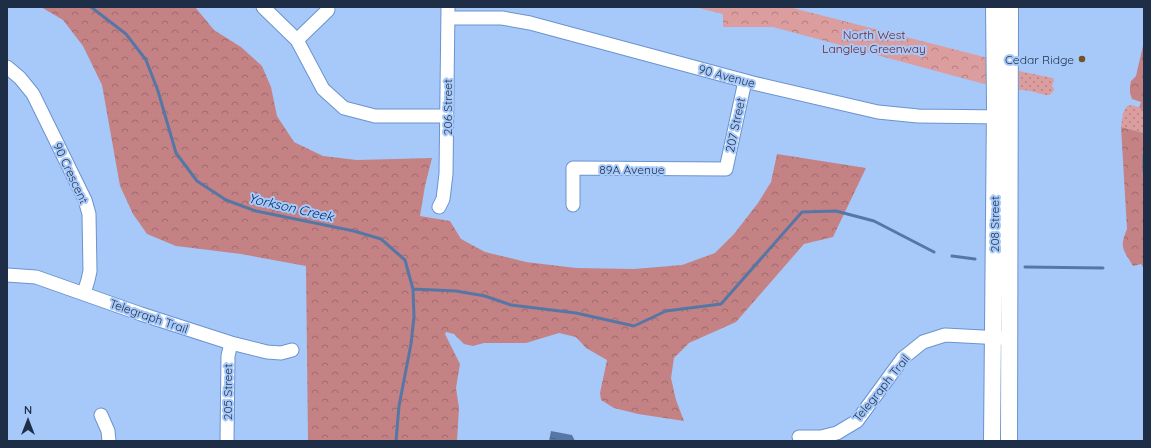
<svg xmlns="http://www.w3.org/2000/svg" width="1151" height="448" viewBox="0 0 1151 448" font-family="Quicksand,sans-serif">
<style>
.grass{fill:url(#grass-dots)}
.forest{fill:url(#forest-crowns)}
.park{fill:url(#park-crowns)}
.water{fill:url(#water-ripples)}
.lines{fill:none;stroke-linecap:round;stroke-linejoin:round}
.stream{stroke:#5677a6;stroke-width:3}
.minor-casing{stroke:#6b93cd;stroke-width:15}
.major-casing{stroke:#6b93cd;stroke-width:18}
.minor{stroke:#fff;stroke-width:13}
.major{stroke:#fff;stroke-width:16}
.poi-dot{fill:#705427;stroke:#a7c9fa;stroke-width:1.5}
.labels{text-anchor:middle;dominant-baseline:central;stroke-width:4;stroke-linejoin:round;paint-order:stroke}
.park-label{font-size:12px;fill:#73222b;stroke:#a7c9fa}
.poi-label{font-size:12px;fill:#1e2e46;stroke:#a7c9fa;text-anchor:end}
.street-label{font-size:12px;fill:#1e2e46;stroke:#a7c9fa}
.water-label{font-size:13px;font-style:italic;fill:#002963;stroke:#a7c9fa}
</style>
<defs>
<pattern id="grass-dots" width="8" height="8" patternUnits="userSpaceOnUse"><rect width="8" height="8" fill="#db9d9e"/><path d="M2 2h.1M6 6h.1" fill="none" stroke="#b18083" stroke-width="1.8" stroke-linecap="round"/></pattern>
<pattern id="forest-crowns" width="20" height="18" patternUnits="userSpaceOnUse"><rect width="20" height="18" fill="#c58284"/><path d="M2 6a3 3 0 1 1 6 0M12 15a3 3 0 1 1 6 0" fill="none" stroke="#9f6b6e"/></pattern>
<pattern id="park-crowns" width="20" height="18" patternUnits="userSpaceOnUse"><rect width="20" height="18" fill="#db9d9e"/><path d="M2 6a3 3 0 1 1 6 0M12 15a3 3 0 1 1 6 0" fill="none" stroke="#b18083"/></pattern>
<pattern id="water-ripples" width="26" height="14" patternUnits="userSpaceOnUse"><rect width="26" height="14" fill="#5677a6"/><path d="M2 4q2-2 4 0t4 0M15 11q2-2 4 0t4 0" fill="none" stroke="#476289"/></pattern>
</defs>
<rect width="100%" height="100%" fill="#a7c9fa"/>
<path class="grass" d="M1019 71 1053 78 1054 80 1052 86 1054 89 1053 92H1052L1050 95C1039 95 1030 89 1019 90Z
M1132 105 1144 109V133L1121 127 1123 113 1127 106Z"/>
<path class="forest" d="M41 7H195L214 30 241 47 262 66 271 87 277 116 294 142 323 156 357 160 432 158 425 186 420 216 450 221 461 239 485 252 526 262 576 268 634 269 682 265 715 253 734 234 758 203 771 182 777 154 866 168 833 237 804 244 736 322 689 343 674 358 671 378 676 400 684 421 638 414 614 408 601 400 600 393 607 360 586 348 576 337 559 333 526 343H484L473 346 464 344 454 334 446 332 445 334 460 364 456 388 459 408 457 441H308L306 266 241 254 176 246 147 234 133 214 120 186 102 85 83 46 63 20Z
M1144 41V109L1139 108 1141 102 1132 99 1130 93V86L1131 81 1136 76Z
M1121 127 1144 133V269L1141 264 1133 266C1123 249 1119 248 1127 229Z"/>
<path class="park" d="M695 7H789L988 58V85L773 27H723V14Z"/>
<path class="water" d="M551 431 572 435 575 441H549Z"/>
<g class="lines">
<path class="stream" d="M91 7 126 34 146 60 158 91 176 153 197 181 226 200 256 211 354 231 381 239 405 260 413 289 414 317 411 344 399 406 396 441
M1144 155V163
M1144 165V171
M952 256 975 259
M1025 267 1103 268
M413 289 456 291 485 296 511 305 576 313 634 326 666 311 721 304 802 212 836 211 874 221 934 252"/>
<defs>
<path id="minor" d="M263 7 297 40 323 89 344 108 375 116H447
M448 18H502L530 23 753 83 878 112 918 116 1004 117
M297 40 328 10
M7 67 20 78 33 94 85 200 89 214 90 271 88 280 84 293
M573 205V168L726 169 745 81
M439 207 443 199 446 174 448 7
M7 275 36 277 141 314 231 343 267 352 281 353 292 350
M101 415 108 431 109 441
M799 437H821L837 433 857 421 903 358 923 342 945 335 1002 338
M227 441 228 356 231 343"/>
<path id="major" d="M992 441 995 105 994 7
M1009 441 1010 7"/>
</defs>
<use href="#minor" class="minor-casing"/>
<use href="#major" class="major-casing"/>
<use href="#minor" class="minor"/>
<use href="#major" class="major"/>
</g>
<circle class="poi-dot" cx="1082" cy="59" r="4"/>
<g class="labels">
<g class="park-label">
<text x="874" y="34">North West<tspan x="874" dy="14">Langley Greenway</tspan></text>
</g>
<g class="poi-label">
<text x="1074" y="59">Cedar Ridge</text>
</g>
<g class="street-label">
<text transform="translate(727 76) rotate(15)">90 Avenue</text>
<text transform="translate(447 107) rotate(-90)">206 Street</text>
<text transform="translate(735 125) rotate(-78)">207 Street</text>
<text x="632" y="169">89A Avenue</text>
<text transform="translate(71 173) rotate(65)">90 Crescent</text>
<text transform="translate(994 224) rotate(-90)">208 Street</text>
<text transform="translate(149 316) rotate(19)">Telegraph Trail</text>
<text transform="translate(881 388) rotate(-51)">Telegraph Trail</text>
<text transform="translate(227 392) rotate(-90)">205 Street</text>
</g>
<g class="water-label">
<text transform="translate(291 207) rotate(13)">Yorkson Creek</text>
</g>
</g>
<rect width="1151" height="448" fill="none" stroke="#1e2e46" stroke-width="16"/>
<g transform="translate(28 420)" stroke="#a7c9fa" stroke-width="3" paint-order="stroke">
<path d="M0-3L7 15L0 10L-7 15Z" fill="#1e2e46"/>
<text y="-6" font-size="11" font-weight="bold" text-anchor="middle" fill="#1e2e46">N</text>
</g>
</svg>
